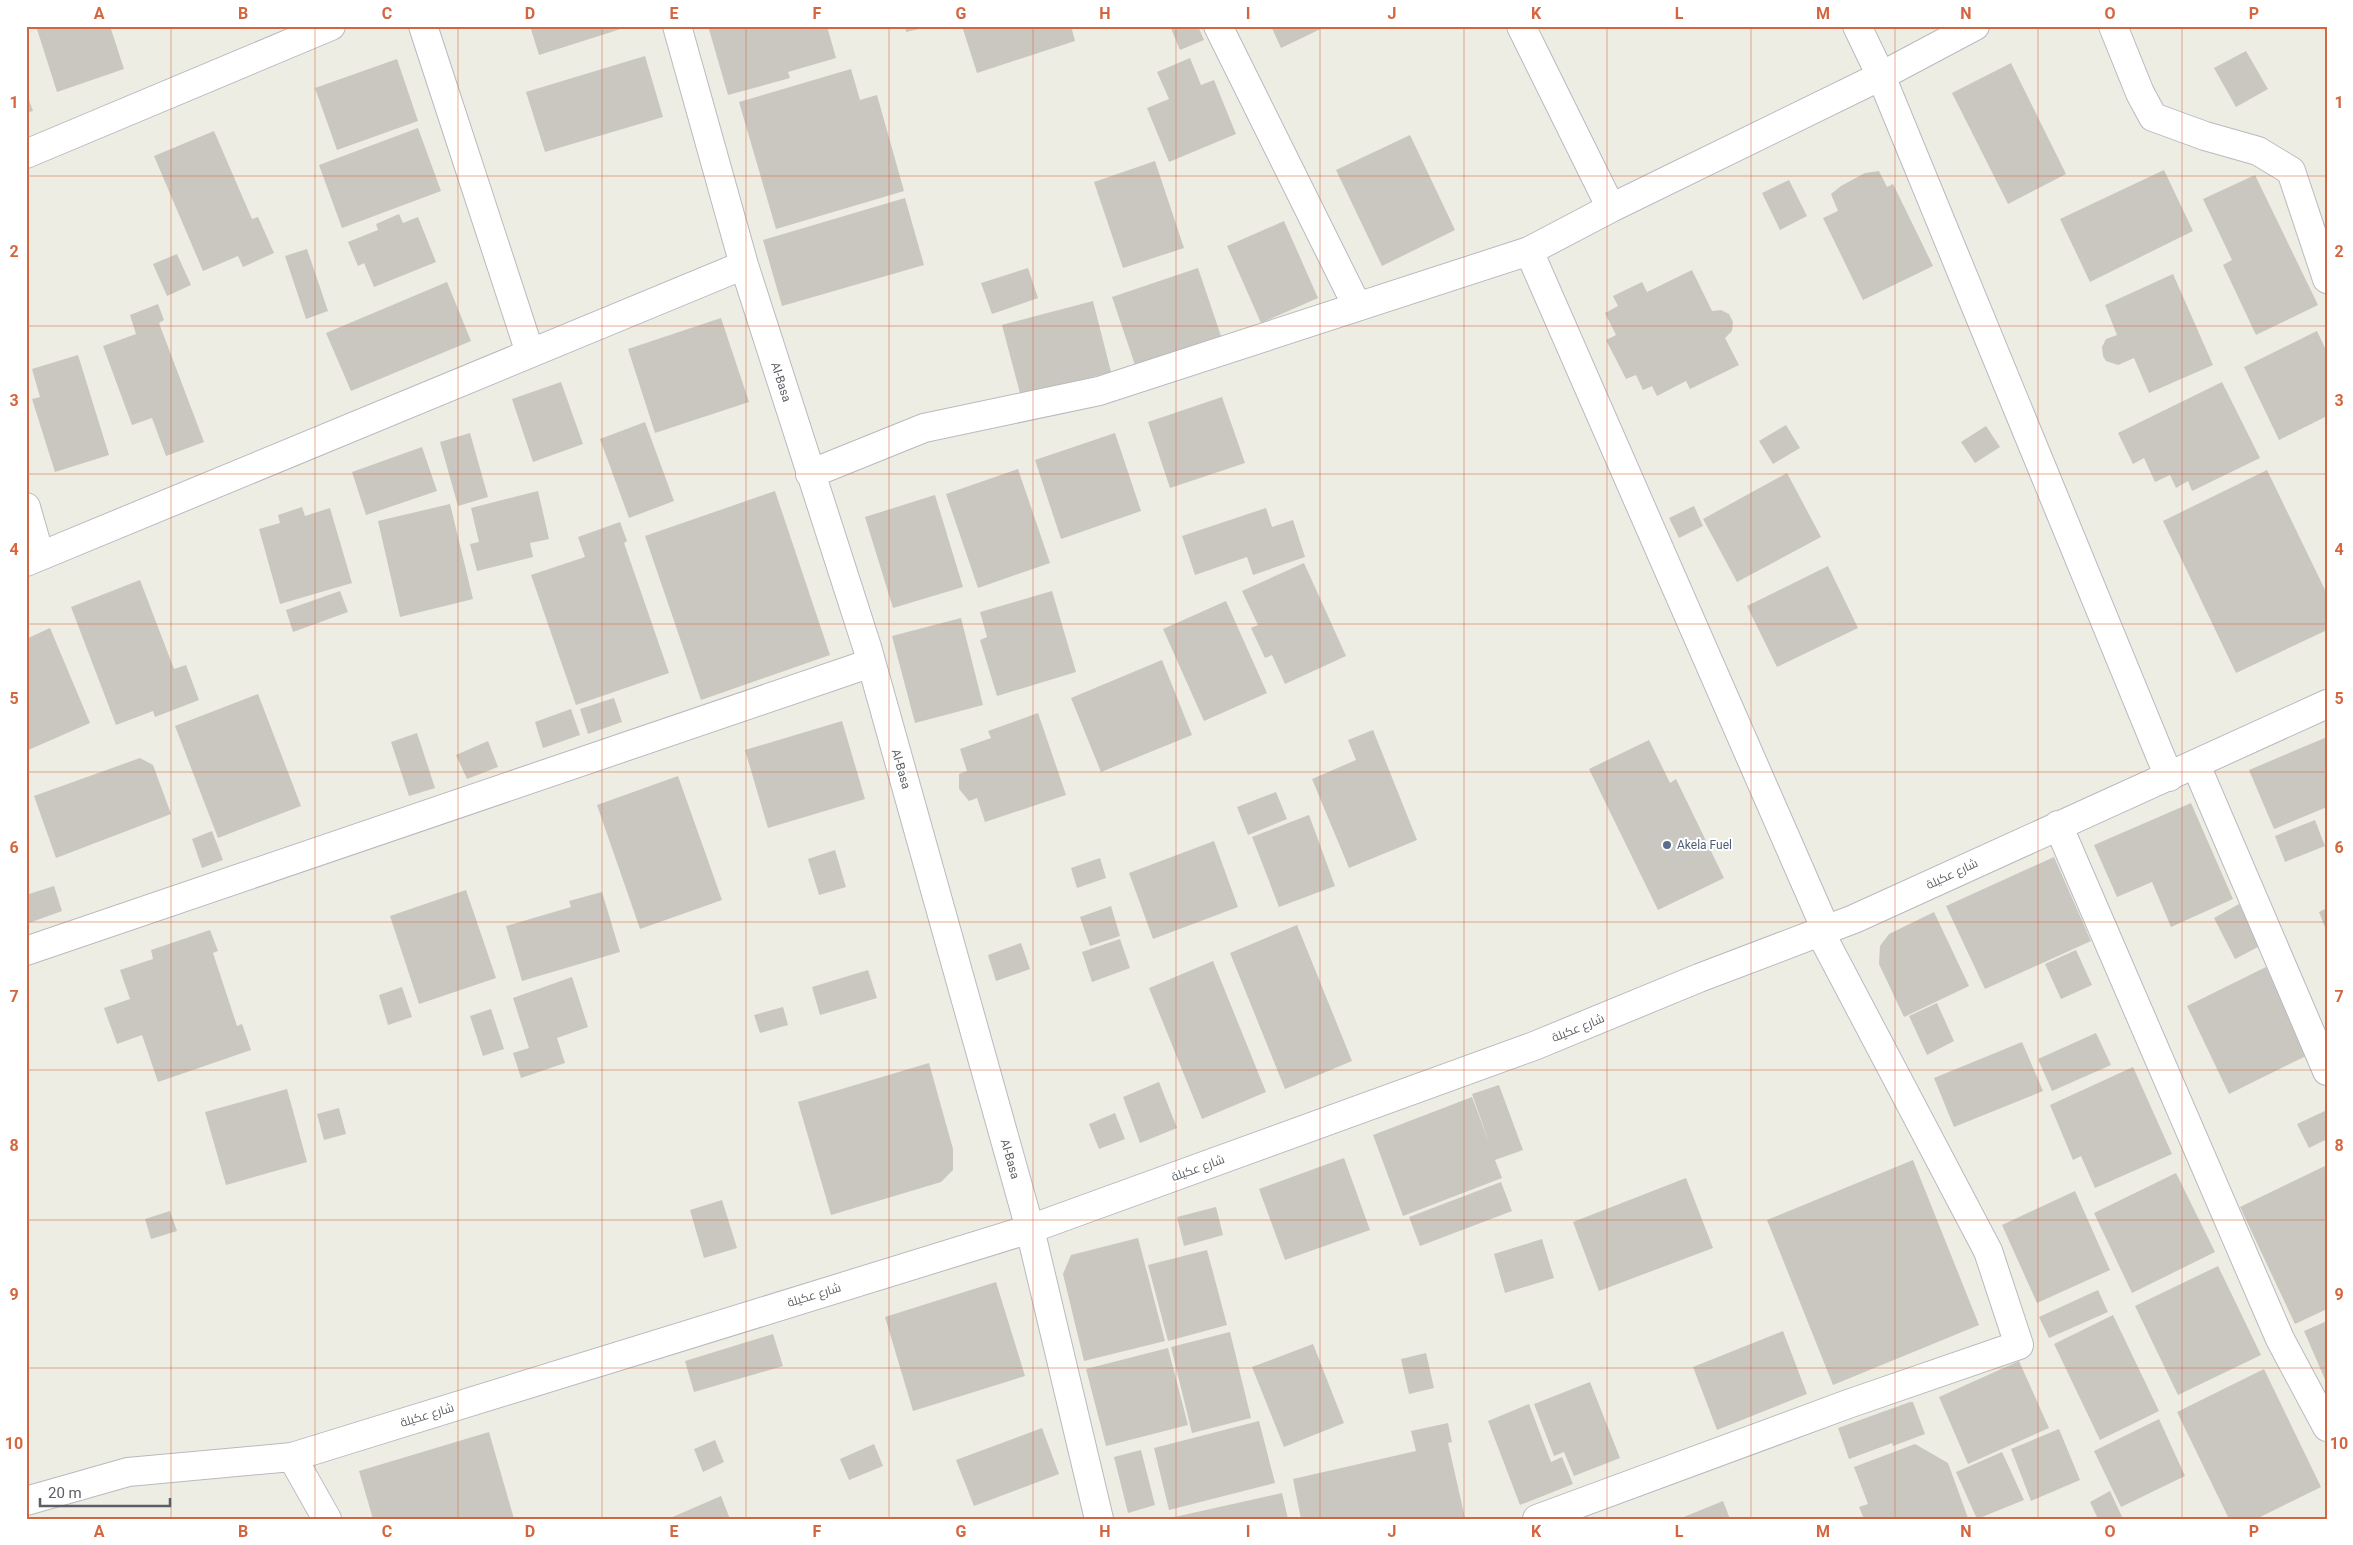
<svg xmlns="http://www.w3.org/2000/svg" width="2353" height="1545" viewBox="0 0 2353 1545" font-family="Roboto,Cairo,sans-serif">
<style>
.building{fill:#c9c7c0}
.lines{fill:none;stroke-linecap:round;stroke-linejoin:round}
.minor-casing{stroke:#b9babf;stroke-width:30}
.minor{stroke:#fff;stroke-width:28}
.grid{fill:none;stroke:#d4663f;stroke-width:1;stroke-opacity:0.55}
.service-dot{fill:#5c6f8a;stroke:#fff;stroke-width:2}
.labels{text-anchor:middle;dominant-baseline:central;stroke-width:4;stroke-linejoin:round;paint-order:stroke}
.street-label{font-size:12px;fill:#5c5e63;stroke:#fff}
.service-label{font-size:12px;fill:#4e5e75;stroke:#fff;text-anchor:start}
.neatline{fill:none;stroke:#d4663f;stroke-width:2}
.grid-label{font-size:16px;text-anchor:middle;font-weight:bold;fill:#d4663f}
</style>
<rect width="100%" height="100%" fill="#edede4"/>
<path class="building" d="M36 26H110L124 69 57 92Z
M530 26H627V27L539 55Z
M708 26H827L836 58 788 72 790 78 728 95Z
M905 26H928V27L906 32Z
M962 26H1071L1075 41 977 73Z
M1170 26H1198L1204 40 1180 50Z
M1271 26H1327L1281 48Z
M2246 51 2268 89 2236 107 2214 68Z
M645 56 663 117 545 152 526 92Z
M1190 58 1201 85 1214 80 1236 134 1169 162 1147 108 1169 99 1157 72Z
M397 59 418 121 337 150 315 88Z
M2011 63 2066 174 2008 204 1952 93Z
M851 69 860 100 877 95 904 191 776 229 739 102Z
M26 92 33 111 26 113Z
M418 128 441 191 342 228 319 165Z
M214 131 252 219 258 217 274 253 243 267 238 256 203 271 154 156Z
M1410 135 1455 230 1382 266 1336 170Z
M1155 161 1184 248 1123 268 1094 182Z
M2164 170 2193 231 2090 282 2060 219Z
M1879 171 1887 187 1893 184 1933 266 1863 300 1823 218 1838 211 1831 194 1841 186 1865 173Z
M2255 175 2318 305 2256 335 2223 265 2232 260 2203 199Z
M1789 180 1807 216 1780 230 1762 193Z
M905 198 924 265 782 306 763 240Z
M399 214 403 223 418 217 436 262 374 287 364 263 358 266 348 242 378 230 376 224Z
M1284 221 1318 298 1261 323 1227 246Z
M307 249 328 311 306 319 285 256Z
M177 254 191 285 167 296 153 264Z
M1028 268 1038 298 992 314 981 283Z
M1198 268 1222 339 1136 368 1112 297Z
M1692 270 1712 311 1721 310 1729 314 1733 322 1732 331 1725 338 1739 365 1690 389 1686 381 1657 396 1652 386 1643 390 1636 375 1626 379 1606 340 1616 335 1605 313 1618 306 1613 296 1642 282 1647 292Z
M2173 274 2213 365 2149 393 2134 358 2118 365 2106 361 2103 356 2102 347 2106 339 2117 335 2105 305Z
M447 282 471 341 351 391 326 333Z
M1093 301 1111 372 1021 397 1002 325Z
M158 304 164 320 159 323 204 442 166 456 152 418 132 425 103 346 136 334 130 315Z
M721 318 749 402 655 433 628 349Z
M2317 331 2327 352V416L2279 440 2244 367Z
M78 355 109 455 55 472 32 399 40 397 32 369Z
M561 382 583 444 533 462 512 399Z
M2222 382 2260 458 2192 491 2188 481 2176 488 2170 475 2155 482 2144 458 2133 464 2118 433Z
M1222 397 1245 463 1170 488 1148 422Z
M645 422 674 501 629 518 600 439Z
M1786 425 1800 448 1773 464 1759 441Z
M1986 426 2000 447 1975 463 1961 442Z
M470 433 488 497 458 506 440 442Z
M1115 433 1141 511 1061 539 1035 460Z
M422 447 437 491 366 515 352 472Z
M1018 469 1050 563 978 588 946 494Z
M2267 470 2327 594V630L2236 673 2163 521Z
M1787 473 1821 537 1737 582 1703 519Z
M538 491 549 539 530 543 533 557 477 571 470 544 479 542 471 508Z
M775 491 830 655 701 700 645 536Z
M935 495 963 587 893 608 865 517Z
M450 504 473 599 400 617 378 521Z
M1694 506 1703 526 1679 538 1669 518Z
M302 507 305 516 330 508 352 583 280 604 259 529 280 523 278 515Z
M1266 508 1272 527 1293 520 1305 557 1253 575 1247 557 1195 575 1182 536Z
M620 522 627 541 624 543 669 673 576 705 531 575 585 557 578 537Z
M1304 563 1346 656 1285 684 1272 655 1265 658 1251 628 1258 625 1242 591Z
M1828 566 1858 628 1777 667 1747 606Z
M140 580 174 669 186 665 199 700 155 717 153 711 116 725 71 607Z
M340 591 348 612 293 632 286 610Z
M1052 591 1076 672 997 696 980 640 987 637 980 612Z
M1226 601 1267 693 1204 721 1163 629Z
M961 618 983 705 915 723 892 636Z
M50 628 90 723 26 751V639Z
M1162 660 1192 735 1101 772 1071 698Z
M258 694 301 806 218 838 175 726Z
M614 698 622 722 588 734 580 709Z
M571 709 580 735 543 748 535 722Z
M1038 713 1066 795 985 822 977 798 969 801 959 789V774L967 771 960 749 991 738 988 731Z
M842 721 865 799 768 828 745 750Z
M1373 730 1417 840 1349 868 1312 779 1356 760 1348 740Z
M417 733 435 788 409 796 391 742Z
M2327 737V807L2274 829 2249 770Z
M1649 740 1670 783 1676 779 1724 878 1658 910 1589 769Z
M488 741 498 767 467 779 456 755Z
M140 758 153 765 171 814 56 858 34 796Z
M678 776 722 900 640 929 597 805Z
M1276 792 1287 819 1248 835 1237 807Z
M2191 803 2233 899 2171 927 2152 882 2117 897 2094 845Z
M1309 815 1335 886 1279 907 1252 837Z
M2315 820 2325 846 2285 862 2275 836Z
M212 831 223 860 202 868 192 839Z
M1214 841 1238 907 1153 939 1129 873Z
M835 850 846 887 819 895 808 859Z
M2054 857 2091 941 1985 989 1946 906Z
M1100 858 1106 878 1077 888 1071 868Z
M54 886 62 911 26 924V895Z
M466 890 496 978 419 1004 390 916Z
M602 892 620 952 522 981 506 926 571 907 569 901Z
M2239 904 2260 946 2235 959 2214 918Z
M1111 906 1120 936 1090 946 1080 917Z
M2327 908V932L2319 912Z
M1934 912 1969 986 1904 1017 1879 964 1880 946 1889 934Z
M1297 925 1352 1061 1285 1089 1230 953Z
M210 930 218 951 213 953 237 1026 242 1024 251 1050 158 1082 142 1035 117 1044 104 1008 130 999 120 970 153 959 151 950Z
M1120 939 1130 968 1092 982 1082 952Z
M1021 943 1030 969 996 981 988 955Z
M2076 950 2092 985 2061 999 2045 964Z
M1213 961 1266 1092 1202 1119 1149 988Z
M2266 967 2308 1055 2229 1094 2187 1006Z
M868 970 877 998 820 1015 812 987Z
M572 977 588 1027 557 1038 565 1063 521 1078 513 1053 529 1048 513 998Z
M402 987 412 1017 388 1025 379 995Z
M1937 1003 1954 1041 1927 1055 1909 1016Z
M783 1007 788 1025 760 1033 754 1015Z
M491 1009 504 1049 483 1056 470 1016Z
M2096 1033 2111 1065 2052 1091 2038 1059Z
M2022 1042 2043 1091 1954 1127 1934 1078Z
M929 1063 953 1149V1170L941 1182 831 1215 798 1102Z
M2133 1067 2172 1154 2095 1188 2081 1156 2073 1160 2050 1105Z
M1159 1082 1177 1128 1140 1143 1123 1097Z
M1499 1085 1523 1150 1495 1160 1502 1178 1403 1216 1373 1135 1472 1097 1490 1145 1472 1094Z
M287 1089 307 1162 226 1185 205 1112Z
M339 1108 346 1134 324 1140 317 1114Z
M2327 1110V1139L2309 1148 2297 1124Z
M1115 1113 1125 1139 1099 1149 1089 1124Z
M1344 1158 1370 1230 1285 1260 1259 1189Z
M1913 1160 1979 1325 1833 1385 1767 1220Z
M2327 1165V1309L2295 1324 2240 1207Z
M2176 1173 2215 1252 2132 1293 2094 1213Z
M1686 1178 1713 1248 1599 1291 1573 1222Z
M1501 1182 1512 1211 1420 1246 1409 1217Z
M2075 1191 2110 1270 2037 1303 2002 1225Z
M722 1200 737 1248 704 1258 690 1210Z
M1216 1207 1223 1235 1184 1246 1177 1217Z
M170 1211 177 1231 151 1239 145 1219Z
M1138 1238 1165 1341 1084 1361 1063 1274 1071 1255Z
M1542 1239 1554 1278 1505 1293 1494 1254Z
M1207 1250 1227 1325 1168 1341 1148 1265Z
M2218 1266 2261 1355 2178 1395 2135 1306Z
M996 1282 1025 1376 913 1411 885 1317Z
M2098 1290 2108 1312 2049 1338 2039 1317Z
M2113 1315 2159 1411 2100 1440 2054 1344Z
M2327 1321V1384L2304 1331Z
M1783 1331 1807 1394 1717 1430 1693 1367Z
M1230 1332 1251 1418 1192 1433 1171 1347Z
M773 1334 783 1366 694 1392 685 1361Z
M1313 1344 1344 1423 1284 1447 1252 1367Z
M1168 1348 1188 1425 1106 1446 1086 1369Z
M1426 1353 1434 1388 1409 1394 1401 1359Z
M2019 1361 2049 1428 1968 1464 1939 1397Z
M2264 1369 2321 1487 2256 1519H2229L2177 1412Z
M1590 1382 1620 1458 1574 1476 1564 1452 1554 1456 1534 1404Z
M1910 1402H1913L1925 1434 1893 1446 1892 1443 1849 1459 1838 1428Z
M1529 1404 1551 1462 1562 1457 1573 1484 1520 1505 1488 1421Z
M2159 1419 2185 1476 2121 1507 2094 1451Z
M1259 1421 1275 1483 1169 1510 1154 1448Z
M1448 1423 1452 1442 1435 1446 1448 1443 1465 1518 1301 1519 1293 1479 1416 1451 1411 1431Z
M1042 1428 1059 1474 974 1506 956 1460Z
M2059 1429 2080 1480 2031 1501 2011 1449Z
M489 1432 514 1519H373L359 1471Z
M715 1440 724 1462 703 1472 694 1449Z
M874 1444 883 1466 849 1480 840 1459Z
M1915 1444 1948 1463 1968 1518 1864 1519 1859 1507 1868 1504 1854 1467Z
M1141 1450 1155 1505 1128 1513 1114 1457Z
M2002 1452 2024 1500 1977 1519 1956 1472Z
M2110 1491 2123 1519H2098L2090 1502Z
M1282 1493 1288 1519H1170V1518Z
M721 1496 730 1519H668Z
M1723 1501 1730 1519H1679Z"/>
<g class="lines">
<defs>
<path id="minor" d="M423 26 530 353
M677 26 744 265 867 647 1030 1229 1099 1519
M1218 26 1357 306
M1521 26 1611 208
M1857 26 1881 76 2169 777
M2113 26 2140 93 2153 117 2205 136 2258 151 2291 171 2327 279
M26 154 331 26
M1529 251 1826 930
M810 474 924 428 1099 391 1529 251 1611 208 1881 76 1975 26
M26 507 40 556
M26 562 744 265
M2196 765 2327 1071
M2058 825 2280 1339 2327 1427
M26 951 871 663
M292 1457 327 1519
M26 1501 128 1472 292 1457 1030 1229 1534 1046 1699 978 1854 919 2327 704
M1537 1519 1848 1404 2019 1345 1988 1251 1820 932"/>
</defs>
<use href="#minor" class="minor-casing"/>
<use href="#minor" class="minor"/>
</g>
<path class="grid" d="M171 26V1519M315 26V1519M458 26V1519M602 26V1519M746 26V1519M889 26V1519M1033 26V1519M1176 26V1519M1320 26V1519M1464 26V1519M1607 26V1519M1751 26V1519M1895 26V1519M2038 26V1519M2182 26V1519M26 176H2327M26 326H2327M26 474H2327M26 624H2327M26 772H2327M26 922H2327M26 1070H2327M26 1220H2327M26 1368H2327"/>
<circle class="service-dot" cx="1667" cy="845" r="5"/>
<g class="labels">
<g class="street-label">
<text transform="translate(781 382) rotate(72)">Al-Basa</text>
<text transform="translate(901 769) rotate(74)">Al-Basa</text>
<text transform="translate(1952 874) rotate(-25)">شارع عكيلة</text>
<text transform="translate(1578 1028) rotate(-22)">شارع عكيلة</text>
<text transform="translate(1010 1159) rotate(74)">Al-Basa</text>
<text transform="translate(1198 1168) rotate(-20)">شارع عكيلة</text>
<text transform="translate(814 1295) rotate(-17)">شارع عكيلة</text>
<text transform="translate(427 1415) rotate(-17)">شارع عكيلة</text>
</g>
<g class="service-label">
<text x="1677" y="845">Akela Fuel</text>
</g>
</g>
<rect width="2353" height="1545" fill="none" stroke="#ffffff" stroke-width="55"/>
<path d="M40 1498v8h130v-8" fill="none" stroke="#5c5e63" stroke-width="2.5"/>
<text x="48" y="1498" font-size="15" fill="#5c5e63" stroke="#ffffff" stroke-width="4" paint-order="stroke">20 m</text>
<rect x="28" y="28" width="2298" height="1490" class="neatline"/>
<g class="grid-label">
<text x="99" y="19">A</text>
<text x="243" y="19">B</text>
<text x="387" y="19">C</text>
<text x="530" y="19">D</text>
<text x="674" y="19">E</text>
<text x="817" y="19">F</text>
<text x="961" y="19">G</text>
<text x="1105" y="19">H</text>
<text x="1248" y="19">I</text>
<text x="1392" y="19">J</text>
<text x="1536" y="19">K</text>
<text x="1679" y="19">L</text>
<text x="1823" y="19">M</text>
<text x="1966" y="19">N</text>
<text x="2110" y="19">O</text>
<text x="2254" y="19">P</text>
<text x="14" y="108">1</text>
<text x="2339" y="108">1</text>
<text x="14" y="257">2</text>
<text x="2339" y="257">2</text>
<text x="14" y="406">3</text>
<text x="2339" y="406">3</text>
<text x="14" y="555">4</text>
<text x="2339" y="555">4</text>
<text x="14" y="704">5</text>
<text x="2339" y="704">5</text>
<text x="14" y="853">6</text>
<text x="2339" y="853">6</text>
<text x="14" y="1002">7</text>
<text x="2339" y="1002">7</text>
<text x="14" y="1151">8</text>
<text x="2339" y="1151">8</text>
<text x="14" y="1300">9</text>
<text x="2339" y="1300">9</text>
<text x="14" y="1449">10</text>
<text x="2339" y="1449">10</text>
<text x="99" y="1537">A</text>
<text x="243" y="1537">B</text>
<text x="387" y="1537">C</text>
<text x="530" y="1537">D</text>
<text x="674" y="1537">E</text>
<text x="817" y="1537">F</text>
<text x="961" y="1537">G</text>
<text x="1105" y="1537">H</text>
<text x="1248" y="1537">I</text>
<text x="1392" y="1537">J</text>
<text x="1536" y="1537">K</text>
<text x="1679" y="1537">L</text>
<text x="1823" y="1537">M</text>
<text x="1966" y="1537">N</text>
<text x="2110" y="1537">O</text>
<text x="2254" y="1537">P</text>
</g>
</svg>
